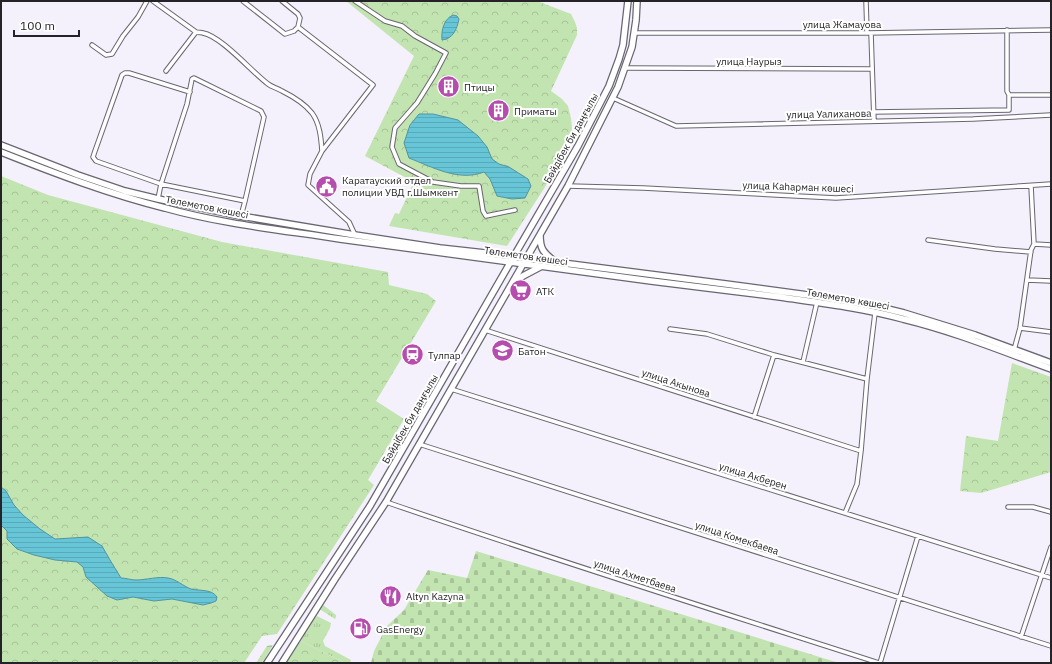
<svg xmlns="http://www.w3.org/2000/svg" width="1052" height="664" viewBox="0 0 1052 664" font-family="'IBM Plex Sans',sans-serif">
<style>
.grass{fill:url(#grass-tufts)}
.forest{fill:url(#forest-firs)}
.cemetery{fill:url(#cemetery-stones)}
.park{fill:url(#park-crowns)}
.water{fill:url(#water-rules);stroke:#5295a2}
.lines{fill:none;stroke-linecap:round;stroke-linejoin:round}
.minor-casing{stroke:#6a6671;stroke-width:5.5}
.primary-casing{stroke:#6a6671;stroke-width:8}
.minor{stroke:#fff;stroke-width:3.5}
.primary{stroke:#fff;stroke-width:5.5}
.labels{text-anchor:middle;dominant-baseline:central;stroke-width:4;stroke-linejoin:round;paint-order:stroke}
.street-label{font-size:10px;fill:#252327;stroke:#fff}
.poi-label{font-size:10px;fill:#252327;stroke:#fff;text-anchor:start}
</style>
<defs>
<pattern id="grass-tufts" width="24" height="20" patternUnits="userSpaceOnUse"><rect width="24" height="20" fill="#c2e4b0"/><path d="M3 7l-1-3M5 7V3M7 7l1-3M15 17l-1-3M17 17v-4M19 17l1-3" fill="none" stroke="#a7c397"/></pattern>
<pattern id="forest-firs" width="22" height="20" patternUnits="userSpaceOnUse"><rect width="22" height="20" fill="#c2e4b0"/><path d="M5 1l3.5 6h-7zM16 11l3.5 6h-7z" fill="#a7c397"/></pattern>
<pattern id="cemetery-stones" width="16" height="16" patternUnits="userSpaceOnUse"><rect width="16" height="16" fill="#c2e4b0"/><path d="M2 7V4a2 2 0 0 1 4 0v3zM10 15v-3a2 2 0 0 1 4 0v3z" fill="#a7c397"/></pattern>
<pattern id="park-crowns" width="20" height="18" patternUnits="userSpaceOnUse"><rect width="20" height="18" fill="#c2e4b0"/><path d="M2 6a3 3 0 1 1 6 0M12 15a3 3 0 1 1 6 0" fill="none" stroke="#a7c397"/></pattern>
<pattern id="water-rules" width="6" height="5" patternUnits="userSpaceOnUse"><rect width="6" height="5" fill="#66c6d7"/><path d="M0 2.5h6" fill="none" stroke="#58aab9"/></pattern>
</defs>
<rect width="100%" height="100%" fill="#f4f0fc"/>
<path class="grass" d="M322 604 336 615V617L335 619 321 610H318Z
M317 616 331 623 330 628 323 641 325 646 351 660 350 663H345L301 641 309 624Z"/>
<path class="forest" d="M273 645 262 663H256L267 646Z"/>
<path class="cemetery" d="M476 551 839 663H371L374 651 387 626 404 610 428 570 467 578Z"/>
<path class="park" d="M346 1H537L571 14 575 22 577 28V35L551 91 562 99 568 106 571 118 572 129 570 139 545 187 507 246 389 226 395 213 399 214 414 182 365 156 414 56Z
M1 176 48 195 222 242 388 272 389 285 427 294 436 301 376 401 404 419 368 480 374 485 277 634 262 636 244 663H1Z
M1012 363 1051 377V472L981 493 960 491 966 436 998 441Z
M301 641 345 663H285Z"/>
<path class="water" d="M453 15 457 16 459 19C457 29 453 39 442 40 441 30 444 19 453 15Z
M419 114H433L458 120 478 136 487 147 492 159 499 164 509 167 528 179 531 186 525 198 512 199 497 196 490 179 484 172C459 182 432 167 409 158L404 143 410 125Z
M1 487 6 491 14 505 23 515 40 529 55 539 88 537 102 546 110 560 121 578C126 578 131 580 136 580 147 580 158 576 168 578 176 579 183 586 191 589 200 591 212 589 217 597L216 601 211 603 203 605 172 599 154 601 133 597 117 600 107 596 86 577 83 567 77 562 55 560 34 555 17 549 7 539V531L1 525Z"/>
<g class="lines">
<defs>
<path id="minor" d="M153 1 196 32C199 33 201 32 203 33 221 36 252 72 268 84 272 87 277 88 282 91 292 96 305 104 312 113 320 124 321 138 322 151
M243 1 285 34 294 31 298 27 300 18 298 14 282 1
M355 1 385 21 402 26 415 36 446 53 435 74 417 103 395 128 392 147 399 164 433 182 461 186H479L483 211 486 216 515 210
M866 1 867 33
M298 27 373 85 322 151 310 174 308 185 349 222 355 235
M1007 30V91L1009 95H1051
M634 33H867L1051 30
M871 33 874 121
M92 45 106 55 112 54 123 36 138 17 147 1
M625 68 872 69
M166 71 196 32
M194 78 261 111 264 117 245 201 161 184 187 104 192 79Z
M613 98 676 126 973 119 1051 115
M873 112 1009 110V95
M568 186 643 188 836 198 1051 184
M158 199 161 184 96 161 93 157 95 151 122 75 125 73H129L190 92
M241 216 245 201
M928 240 995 249 1031 252
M1034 244 1051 245
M1027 280 1051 281
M1020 328 1051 332
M670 329 707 334 774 355
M485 330 861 451
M1014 350 1020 328 1031 250 1034 244 1031 186
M803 362 817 302
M451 389 1051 578
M754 417 774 355 867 379
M419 444 1051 646
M386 502C549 558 714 610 879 663
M1008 507H1033L1051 512
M845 513 857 484 861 451 867 379 875 313
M1021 637 1051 547
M880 663 918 536"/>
<path id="primary" d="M1 145 78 175 125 191 158 199 241 216 355 235 440 248 485 253 726 284 815 296 875 306 904 313 975 335 1051 363
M1 152C54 173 109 194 165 208 222 224 282 230 340 239 444 254 548 268 651 281 694 286 737 292 780 297 821 303 863 308 903 319 953 331 1002 351 1051 369
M540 235C540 249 543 252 554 261
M512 284 523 276 540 267
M267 663 370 506 514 256 578 146 609 86 619 59 623 45 628 1
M282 663 335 579 386 502 568 186 618 87 632 47 636 20 637 1"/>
</defs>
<use href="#minor" class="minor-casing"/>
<use href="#primary" class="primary-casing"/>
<use href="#minor" class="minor"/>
<use href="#primary" class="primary"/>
</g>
<defs>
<symbol id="building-disc" viewBox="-11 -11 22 22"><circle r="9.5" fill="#b64cae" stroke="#fff"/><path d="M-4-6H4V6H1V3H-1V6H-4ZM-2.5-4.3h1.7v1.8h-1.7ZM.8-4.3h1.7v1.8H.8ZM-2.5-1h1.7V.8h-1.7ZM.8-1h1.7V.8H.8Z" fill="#fff"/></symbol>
<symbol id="civic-disc" viewBox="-11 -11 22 22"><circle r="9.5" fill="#b64cae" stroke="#fff"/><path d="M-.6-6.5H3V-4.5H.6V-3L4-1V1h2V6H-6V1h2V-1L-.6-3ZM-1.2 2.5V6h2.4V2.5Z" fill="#fff"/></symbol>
<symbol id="supermarket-disc" viewBox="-11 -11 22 22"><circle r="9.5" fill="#b64cae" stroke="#fff"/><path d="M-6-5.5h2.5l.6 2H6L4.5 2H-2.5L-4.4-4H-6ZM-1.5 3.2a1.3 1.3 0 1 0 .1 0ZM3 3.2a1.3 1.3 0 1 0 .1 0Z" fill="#fff"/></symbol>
<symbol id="school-disc" viewBox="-11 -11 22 22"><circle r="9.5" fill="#b64cae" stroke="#fff"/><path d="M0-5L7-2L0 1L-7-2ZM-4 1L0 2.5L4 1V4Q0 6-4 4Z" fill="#fff"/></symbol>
<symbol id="station-disc" viewBox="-11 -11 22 22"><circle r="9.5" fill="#b64cae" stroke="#fff"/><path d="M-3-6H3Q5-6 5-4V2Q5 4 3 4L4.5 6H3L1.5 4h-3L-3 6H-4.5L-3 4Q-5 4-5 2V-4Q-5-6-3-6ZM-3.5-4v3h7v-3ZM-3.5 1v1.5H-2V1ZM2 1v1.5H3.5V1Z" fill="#fff"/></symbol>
<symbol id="restaurant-disc" viewBox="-11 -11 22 22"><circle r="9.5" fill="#b64cae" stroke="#fff"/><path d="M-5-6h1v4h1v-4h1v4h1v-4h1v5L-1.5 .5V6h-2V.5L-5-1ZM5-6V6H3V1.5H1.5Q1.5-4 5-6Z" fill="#fff"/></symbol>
<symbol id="fuel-disc" viewBox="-11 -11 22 22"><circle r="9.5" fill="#b64cae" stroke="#fff"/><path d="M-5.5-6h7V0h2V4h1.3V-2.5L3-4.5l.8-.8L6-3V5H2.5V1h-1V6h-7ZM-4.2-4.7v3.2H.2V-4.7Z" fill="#fff"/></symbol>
</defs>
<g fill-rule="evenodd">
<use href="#building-disc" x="436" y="74" width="25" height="25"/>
<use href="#building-disc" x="486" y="98" width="25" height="25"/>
<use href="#civic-disc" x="314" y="174" width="25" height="25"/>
<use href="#supermarket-disc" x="508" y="278" width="25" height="25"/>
<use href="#school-disc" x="490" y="338" width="25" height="25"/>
<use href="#station-disc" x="400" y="342" width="25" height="25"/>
<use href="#restaurant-disc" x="378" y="584" width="25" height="25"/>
<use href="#fuel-disc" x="348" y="616" width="25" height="25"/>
</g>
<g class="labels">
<g class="street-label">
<text x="842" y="24">улица Жамауова</text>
<text x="749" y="61">улица Наурыз</text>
<text transform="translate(829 114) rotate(-1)">улица Уалиханова</text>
<text transform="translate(571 138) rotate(-61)">Бәйдібек би даңғылы</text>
<text transform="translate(798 187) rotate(2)">улица Каһарман көшесі</text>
<text transform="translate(207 207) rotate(11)">Төлеметов көшесі</text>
<text transform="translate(526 256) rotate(8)">Төлеметов көшесі</text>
<text transform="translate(848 299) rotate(10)">Төлеметов көшесі</text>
<text transform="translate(676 383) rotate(18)">улица Акынова</text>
<text transform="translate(410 419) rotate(-60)">Бәйдібек би даңғылы</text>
<text transform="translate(753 476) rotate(17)">улица Акберен</text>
<text transform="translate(737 538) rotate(18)">улица Комекбаева</text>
<text transform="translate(635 576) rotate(18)">улица Ахметбаева</text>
</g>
<g class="poi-label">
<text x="464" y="87">Птицы</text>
<text x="514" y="111">Приматы</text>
<text x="342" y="180">Каратауский отдел<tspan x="342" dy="12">полиции УВД г.Шымкент</tspan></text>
<text x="536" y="291">АТК</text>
<text x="518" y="351">Батон</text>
<text x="428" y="355">Тулпар</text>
<text x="406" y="596">Altyn Kazyna</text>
<text x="376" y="629">GasEnergy</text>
</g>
</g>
<rect width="1052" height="664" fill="none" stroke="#252327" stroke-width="4"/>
<path d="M14 30v6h65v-6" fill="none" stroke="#252327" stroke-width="2"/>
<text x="20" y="30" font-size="12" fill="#252327" stroke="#ffffff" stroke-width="3" paint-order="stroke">100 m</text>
</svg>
